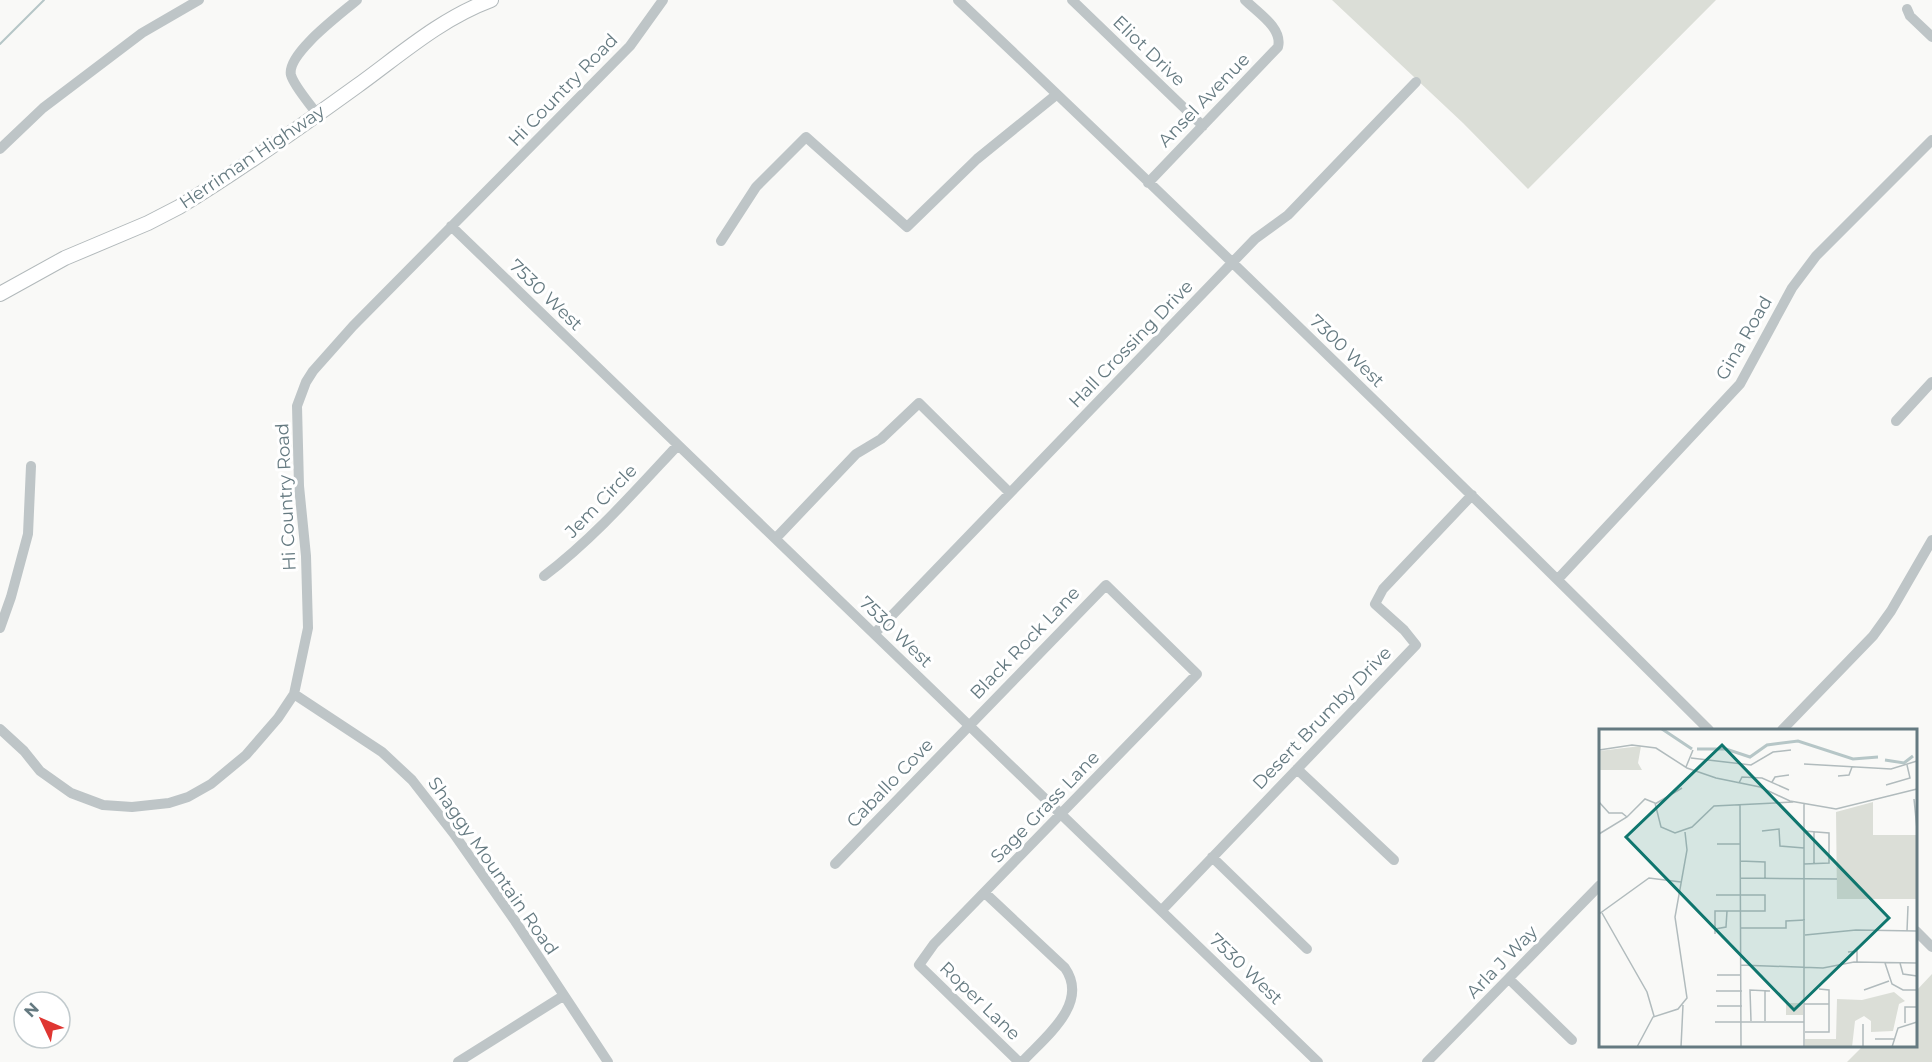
<svg xmlns="http://www.w3.org/2000/svg" width="1932" height="1062" viewBox="0 0 1932 1062" font-family="Montserrat,sans-serif">
<style>
.green{fill:#dbded7}
.lines{fill:none;stroke-linecap:round;stroke-linejoin:round}
.stream{stroke:#b6c6c7;stroke-width:2}
.major-casing{stroke:#b2b9bb;stroke-width:16}
.minor{stroke:#bec5c7;stroke-width:10}
.major{stroke:#fff;stroke-width:14}
.labels{text-anchor:middle;dominant-baseline:central;stroke-width:6;stroke-linejoin:round;paint-order:stroke}
.street-label{font-size:18px;fill:#657a81;stroke:#fff}
.inset-river{fill:none;stroke:#b6c6c7;stroke-width:3}
.inset-road{fill:none;stroke:#b1bbbd;stroke-width:1.5}
.view{fill:#0f766e;fill-opacity:0.15;stroke:#0f766e;stroke-width:3}
.inset-edge{fill:none;stroke:#657a81;stroke-width:3}
</style>
<rect width="100%" height="100%" fill="#f9f9f7"/>
<path class="green" d="M1332 0H1716L1528 189 1463 123Z
M1932 974V1062H1847L1863 1046H1916V991Z"/>
<g class="lines">
<path class="stream" d="M0 44 44 0"/>
<defs>
<path id="major" d="M0 294 65 258 148 223 179 207C240 170 299 128 357 86 400 55 440 19 491 0"/>
</defs>
<use href="#major" class="major-casing"/>
<path class="minor" d="M958 0C1211 240 1462 484 1709 730
M1072 0 1203 126
M1907 9 1910 16 1932 37
M317 114C310 104 294 86 291 75 286 54 342 13 357 0
M0 149 43 108 142 33 199 0
M1148 183 1278 47C1283 28 1257 12 1245 0
M451 226 1318 1062
M721 241 756 187 806 137 907 227 977 159 1056 95
M1896 421 1932 382
M776 538 856 454 881 439 919 403 1010 493
M544 576C594 538 635 491 678 445
M1558 579 1740 384 1792 288 1816 256 1932 140
M0 628 11 597 28 534 31 466
M874 634 1255 239 1288 215 1416 82
M294 694 382 752 412 780 454 834 515 921 608 1062
M0 729 24 751 40 771 71 793 103 805 132 807 169 803 188 797 211 784 246 755 278 718 294 694 308 628 306 556 299 486 297 406 306 382 313 371 353 326 630 46 663 0
M1782 730 1873 636 1891 611 1932 540
M1297 769 1394 860
M1212 857 1307 949
M835 864 1106 585 1197 674 934 944 919 965 1019 1062
M985 893 1065 968C1090 1004 1044 1038 1022 1062
M1162 910 1416 645 1404 630 1375 604 1383 589 1472 495
M1916 931 1932 947
M1509 979 1572 1040
M458 1062 563 996
M1427 1062 1600 885"/>
<use href="#major" class="major"/>
</g>
<g class="labels">
<g class="street-label">
<text transform="translate(1149 51) rotate(44)">Eliot Drive</text>
<text transform="translate(563 90) rotate(-46)">Hi Country Road</text>
<text transform="translate(1204 100) rotate(-46)">Ansel Avenue</text>
<text transform="translate(252 157) rotate(-34)">Herriman Highway</text>
<text transform="translate(546 295) rotate(44)">7530 West</text>
<text transform="translate(1744 338) rotate(-60)">Gina Road</text>
<text transform="translate(1131 344) rotate(-46)">Hall Crossing Drive</text>
<text transform="translate(1347 351) rotate(44)">7300 West</text>
<text transform="translate(286 497) rotate(-93)">Hi Country Road</text>
<text transform="translate(601 501) rotate(-46)">Jem Circle</text>
<text transform="translate(896 632) rotate(44)">7530 West</text>
<text transform="translate(1025 643) rotate(-46)">Black Rock Lane</text>
<text transform="translate(1322 718) rotate(-46)">Desert Brumby Drive</text>
<text transform="translate(890 783) rotate(-46)">Caballo Cove</text>
<text transform="translate(1045 807) rotate(-46)">Sage Grass Lane</text>
<text transform="translate(493 866) rotate(55)">Shaggy Mountain Road</text>
<text transform="translate(1502 962) rotate(-46)">Arla J Way</text>
<text transform="translate(1246 969) rotate(44)">7530 West</text>
<text transform="translate(980 1001) rotate(44)">Roper Lane</text>
</g>
</g>
<g transform="translate(1599 729)">
<rect width="318" height="318" fill="#f9f9f7"/>
<path d="M42 17 39 34 43 41H0V22ZM274 73V106H318V170H238L237 83ZM295 263 306 272 300 275 294 302 272 303V292L265 287 256 292 253 318H206V310H237L238 270 263 271ZM187 274H204V286H187Z" fill="#dbded7"/>
<path class="inset-river" d="M63 0 93 20M98 20H127L151 28 168 16 199 12 254 30 279 28M286 31 305 34 314 27"/>
<path class="inset-road" d="M0 21 33 16 57 19 88 39 117 49 161 58 191 72 237 80 318 60M92 29 152 36 174 23 192 21M205 35 292 40 318 32M87 38 94 21M239 47 250 46 253 38M173 53 176 48 190 46M140 54 143 48 163 49 190 61M287 56 311 49 308 36M315 70 318 100M0 73 10 84H23L28 88M56 75 83 59M141 76 142 318M163 102 180 100 181 117 205 119M205 102 230 104V134L205 135M215 102V135M0 105 28 88 46 70 56 74 62 98 76 104 93 98 115 77 194 73M118 115H141M141 132 166 133V149M141 149 238 150M3 184 48 263 55 287M0 185 50 149 82 153M142 199H187V192L206 191M116 200 127 198 128 182M308 202 309 177M116 205V182H166V166H117M206 206 257 201 318 202M249 223 258 222V233M286 234 293 255 304 261H318M301 234 304 245 318 247M141 236 224 239 255 233 318 234M118 246H141M265 261 290 252M117 262H143M205 275H230M118 277H143M152 292 151 261 171 262M166 292V262M116 293H205M306 294V278H318M264 295V318M206 303H230V261L220 260M276 310H295M38 318 54 288 79 280 88 269 76 188 88 121 86 103M82 318 84 276M205 318V75M293 318 299 299 318 293"/>
<path class="view" d="M123 16 290 189 195 281 27 108Z"/>
<rect width="318" height="318" class="inset-edge"/>
</g>
<g transform="translate(42 1020) rotate(314)"><circle r="28" fill="#ffffff" stroke="#c1cacd" stroke-width="1.5"/>
<path d="M0-4.5L10 22L0 15L-10 22Z" fill="#df3632"/>
<text y="-9" font-size="16" font-weight="bold" text-anchor="middle" fill="#657a81">N</text>
</g>
</svg>
